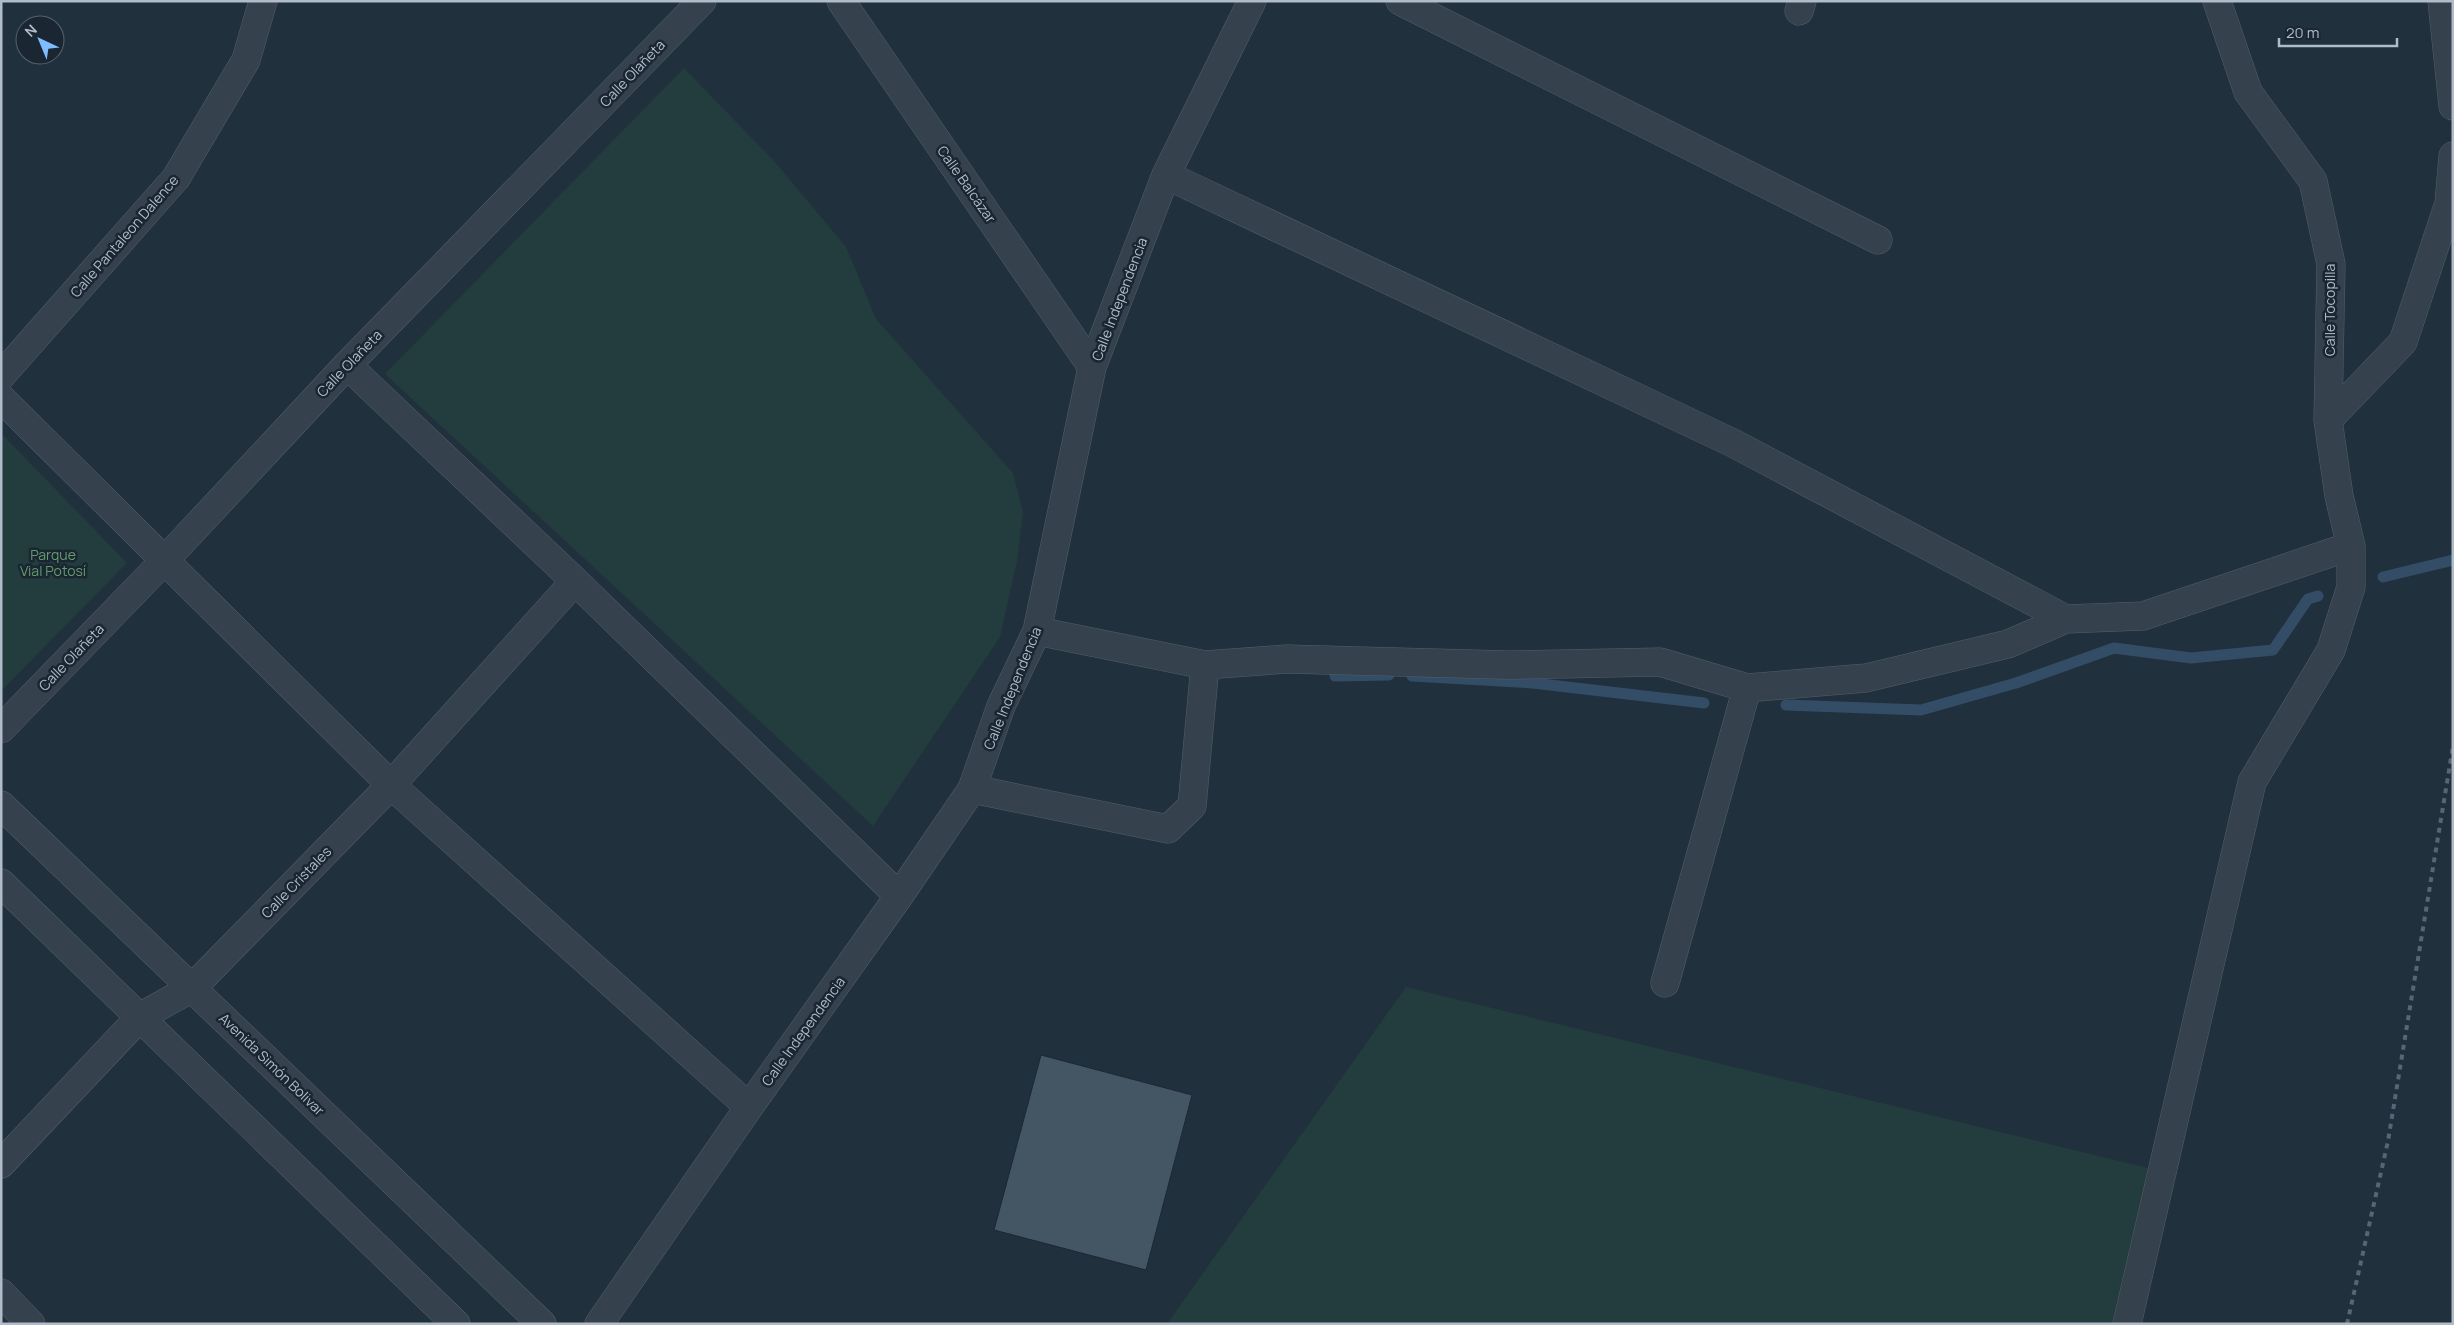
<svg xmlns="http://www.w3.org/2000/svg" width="2454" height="1325" viewBox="0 0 2454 1325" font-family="Manrope,sans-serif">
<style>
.green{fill:#233d3e}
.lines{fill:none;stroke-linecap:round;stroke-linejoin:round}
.stream{stroke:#334d66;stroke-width:11}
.building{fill:#445564;stroke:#1c2834}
.minor-casing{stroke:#535f6b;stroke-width:29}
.minor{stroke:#35414d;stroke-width:28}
.rail{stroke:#566674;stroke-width:4;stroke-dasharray:5 5;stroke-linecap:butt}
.labels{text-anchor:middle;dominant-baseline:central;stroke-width:5;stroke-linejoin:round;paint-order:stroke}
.street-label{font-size:14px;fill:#b0bcc9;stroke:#1a2632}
.park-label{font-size:14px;fill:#659c6c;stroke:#1a2632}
</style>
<rect width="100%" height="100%" fill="#21303d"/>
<path class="green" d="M684 68 775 162 846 247 876 319 1013 473 1023 512 1017 561 1000 637 873 826 385 374Z
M1 433 127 563 1 691Z
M1406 987 2160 1171 2133 1324H1167Z"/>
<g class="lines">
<path class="stream" d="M2383 577 2453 560
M1335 676 1389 675
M1412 676 1533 683 1704 703
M1786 705 1921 710 2016 683 2114 648 2191 658 2273 650 2308 599 2318 596"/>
</g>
<path class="building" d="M1041 1055 1192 1095 1146 1270 994 1230Z"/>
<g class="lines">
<defs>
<path id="minor" d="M841 1 1092 367
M1400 1 1878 240
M2442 1 2453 106
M1799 11 1802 1
M1166 175 1733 443 2066 619 2143 616 2351 546
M347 365 575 581 899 896
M1 376 176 178 246 60 263 1
M1 398 391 785 749 1107
M2328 420 2403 342 2449 203 2453 156
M1037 631 1205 665 1287 659 1509 665 1660 662 1747 688 1866 678 2008 644 2066 619
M1 729 165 560 347 365 702 1
M972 789 1168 829 1192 806 1205 665
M1 805 542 1324
M1 883 456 1324
M1665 983 1747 688
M1 1164 140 1017 192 988 391 785 575 581
M1 1293 31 1324
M599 1324 749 1107 899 896 972 789 1001 706 1037 631 1092 367 1166 175 1252 1
M2127 1324 2252 782 2331 650 2351 587V546L2339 496 2328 420 2331 264 2313 181 2248 92 2217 1"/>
</defs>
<use href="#minor" class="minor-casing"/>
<use href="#minor" class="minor"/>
<path class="rail" d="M2347 1324 2388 1141 2453 746"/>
</g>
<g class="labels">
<g class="street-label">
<text transform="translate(632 73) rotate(-46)">Calle Olañeta</text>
<text transform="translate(967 184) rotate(55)">Calle Balcázar</text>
<text transform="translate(124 236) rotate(-49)">Calle Pantaleon Dalence</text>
<text transform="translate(1119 299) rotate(-69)">Calle Independencia</text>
<text transform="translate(2329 310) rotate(-90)">Calle Tocopilla</text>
<text transform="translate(349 363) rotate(-46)">Calle Olañeta</text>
<text transform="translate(71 657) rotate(-46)">Calle Olañeta</text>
<text transform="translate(1012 688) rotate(-68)">Calle Independencia</text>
<text transform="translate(296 882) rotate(-46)">Calle Cristales</text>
<text transform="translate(803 1031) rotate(-54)">Calle Independencia</text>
<text transform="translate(272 1064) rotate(44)">Avenida Simón Bolivar</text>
</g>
<g class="park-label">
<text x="53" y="554">Parque<tspan x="53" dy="16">Vial Potosí</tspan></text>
</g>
</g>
<rect width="2454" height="1325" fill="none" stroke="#b0bcc9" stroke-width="5"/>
<g transform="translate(40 40) rotate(316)"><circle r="24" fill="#1a2632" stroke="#56626e"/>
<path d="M0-4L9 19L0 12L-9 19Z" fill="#7fbdff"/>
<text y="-8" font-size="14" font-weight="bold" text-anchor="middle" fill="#b0bcc9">N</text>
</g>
<path d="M2279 38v8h118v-8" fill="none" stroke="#b0bcc9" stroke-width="2.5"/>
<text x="2286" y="38" font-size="15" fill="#b0bcc9" stroke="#1a2632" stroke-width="4" paint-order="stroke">20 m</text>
</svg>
